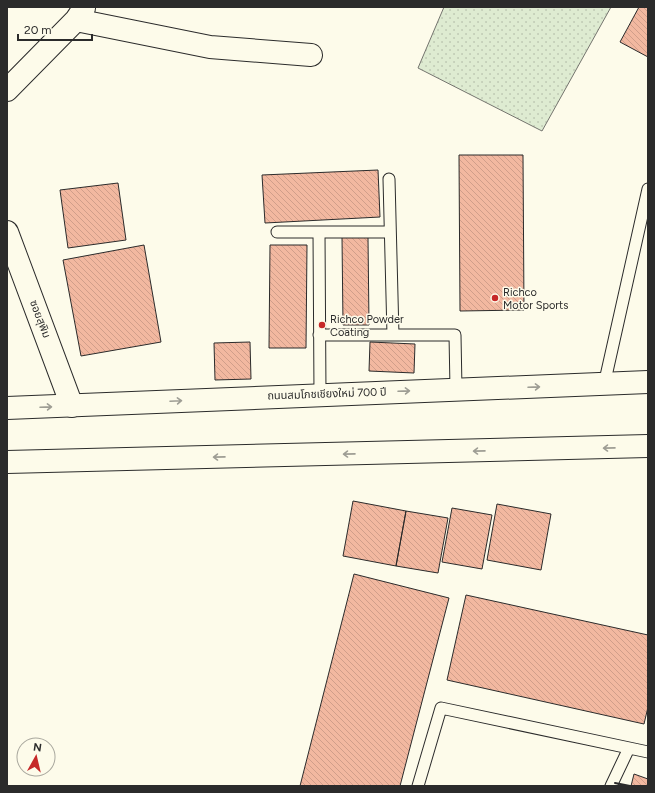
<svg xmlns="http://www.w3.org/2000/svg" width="655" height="793" viewBox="0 0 655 793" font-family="Figtree,'Noto Sans Thai',sans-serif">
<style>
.grass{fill:url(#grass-dots);stroke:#74746e}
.building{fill:url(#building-back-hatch);stroke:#2b2b2b}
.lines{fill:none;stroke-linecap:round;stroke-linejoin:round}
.service-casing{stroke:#2b2b2b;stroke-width:13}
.minor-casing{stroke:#2b2b2b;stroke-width:24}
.primary-casing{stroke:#2b2b2b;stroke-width:24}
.service{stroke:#fdfbea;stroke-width:11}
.minor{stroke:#fdfbea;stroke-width:22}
.primary{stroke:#fdfbea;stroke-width:22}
.wall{stroke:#2b2b2b;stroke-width:2}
.oneway{stroke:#9e9d94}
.poi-dot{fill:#c62828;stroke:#fdfbea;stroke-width:1.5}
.labels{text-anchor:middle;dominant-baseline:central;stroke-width:3;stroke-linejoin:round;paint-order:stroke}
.poi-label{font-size:11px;fill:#2b2b2b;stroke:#fdfbea;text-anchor:start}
.street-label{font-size:11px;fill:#2b2b2b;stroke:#fdfbea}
</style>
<defs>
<pattern id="grass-dots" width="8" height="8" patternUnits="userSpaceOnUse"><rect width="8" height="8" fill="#deebd1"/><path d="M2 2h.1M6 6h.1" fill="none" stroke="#bfcab4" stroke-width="1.8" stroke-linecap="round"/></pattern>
<pattern id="building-back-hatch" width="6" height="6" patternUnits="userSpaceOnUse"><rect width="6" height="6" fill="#f2b8a0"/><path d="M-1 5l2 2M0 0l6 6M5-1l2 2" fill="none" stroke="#d09e8a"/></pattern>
</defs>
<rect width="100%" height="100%" fill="#fdfbea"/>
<path class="grass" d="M444 7H611L542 131 418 68Z"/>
<path class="building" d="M639 7H648V57L620 42Z
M459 155H523L524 310 460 311Z
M378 170 380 217 265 223 262 175Z
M118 183 126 240 68 248 60 190Z
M342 237H368L369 325H343Z
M144 245 161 342 81 356 63 260Z
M270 245H307L306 348H269Z
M250 342 251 379 215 380 214 343Z
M370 342 415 344 414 373 369 371Z
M353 501 406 511 396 566 343 556Z
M497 504 551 514 541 570 487 560Z
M452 508 492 515 482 569 442 562Z
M406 511 448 518 438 573 396 566Z
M354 574 449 598 400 786H300Z
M466 595 648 635V707L644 724 447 680Z
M634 774 648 779V786H631Z"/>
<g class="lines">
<defs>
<path id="service" d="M389 179 393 335
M277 232H390
M319 232 320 394
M319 335H455L456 389
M604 385 648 189
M418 786 441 708 648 752
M611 786 629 748"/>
<path id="minor" d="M76 20 210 47 311 55
M7 90 76 20 84 8
M7 232 72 406"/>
<path id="primary" d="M7 408 648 382
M7 462 648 446"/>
</defs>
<use href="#service" class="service-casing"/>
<use href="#minor" class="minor-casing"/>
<use href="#primary" class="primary-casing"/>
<use href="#service" class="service"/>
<use href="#minor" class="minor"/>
<use href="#primary" class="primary"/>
<path class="wall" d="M615 783 630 786"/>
</g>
<defs><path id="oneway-shaft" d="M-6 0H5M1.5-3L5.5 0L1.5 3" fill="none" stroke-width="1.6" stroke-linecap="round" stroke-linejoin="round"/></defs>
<g class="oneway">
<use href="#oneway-shaft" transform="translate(534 387) rotate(-2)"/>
<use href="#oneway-shaft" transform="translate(404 391) rotate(-2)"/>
<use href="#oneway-shaft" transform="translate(176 401) rotate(-3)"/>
<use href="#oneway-shaft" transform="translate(46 407) rotate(-2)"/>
<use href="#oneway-shaft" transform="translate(609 448) rotate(179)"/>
<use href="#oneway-shaft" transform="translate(479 451) rotate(179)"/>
<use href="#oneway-shaft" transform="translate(349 454) rotate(179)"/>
<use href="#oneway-shaft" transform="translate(219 457) rotate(179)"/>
</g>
<g class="poi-dot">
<circle cx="495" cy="298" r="4"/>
<circle cx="322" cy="325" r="4"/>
</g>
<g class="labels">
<g class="poi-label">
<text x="503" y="292">Richco<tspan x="503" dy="13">Motor Sports</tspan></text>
<text x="330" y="319">Richco Powder<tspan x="330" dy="13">Coating</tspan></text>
</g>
<g class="street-label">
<text transform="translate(40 319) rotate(69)">ซอยสุพิม</text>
<text transform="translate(327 394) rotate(-2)">ถนนสมโภชเชียงใหม่ 700 ปี</text>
</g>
</g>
<rect width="655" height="793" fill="none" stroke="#2b2b2b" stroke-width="16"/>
<g transform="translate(36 757) rotate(8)"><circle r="19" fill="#fdfbea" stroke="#a9a89e"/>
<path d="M0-3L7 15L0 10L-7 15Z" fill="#c62828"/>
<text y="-6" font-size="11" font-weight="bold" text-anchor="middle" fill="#2b2b2b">N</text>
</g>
<path d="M18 34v6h74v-6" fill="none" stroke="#2b2b2b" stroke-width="2"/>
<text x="24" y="34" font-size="12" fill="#2b2b2b" stroke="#fdfbea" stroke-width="3" paint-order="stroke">20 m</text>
</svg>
